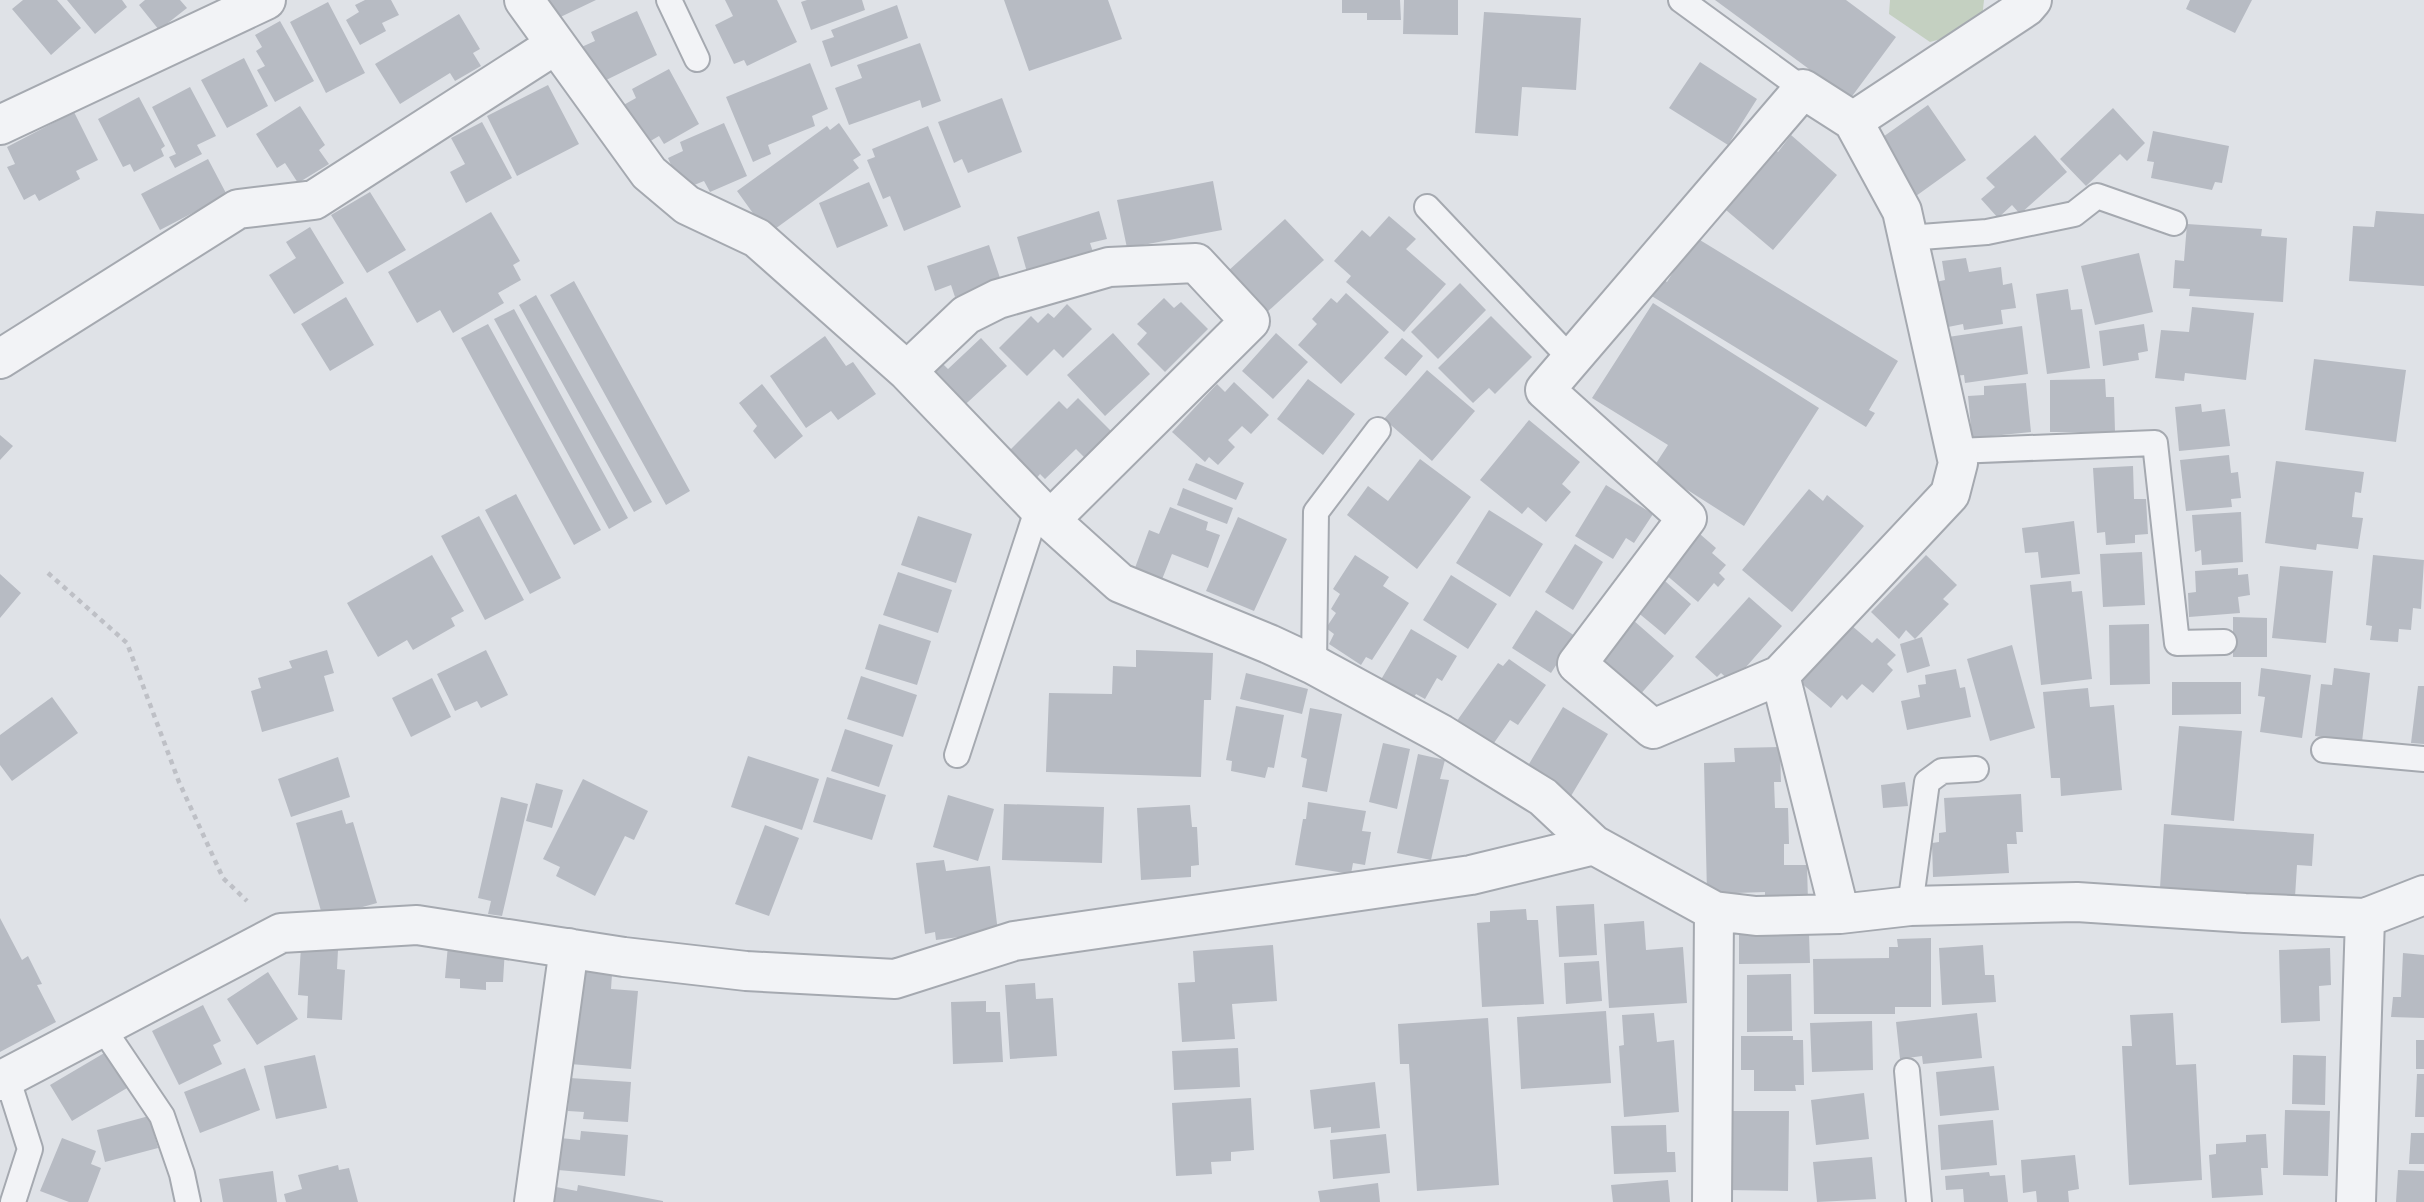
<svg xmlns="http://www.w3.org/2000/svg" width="2424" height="1202" viewBox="0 0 2424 1202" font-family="'DM Sans',sans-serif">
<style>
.green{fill:#c4d0c1}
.building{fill:#b7bbc3}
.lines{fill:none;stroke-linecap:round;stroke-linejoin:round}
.lane-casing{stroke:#a5a9b0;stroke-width:28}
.street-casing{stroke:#a5a9b0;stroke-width:42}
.path{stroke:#bec0c6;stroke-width:4.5;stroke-dasharray:5 5;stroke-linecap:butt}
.lane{stroke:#f2f3f6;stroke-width:24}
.street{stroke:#f2f3f6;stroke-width:38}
</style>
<rect width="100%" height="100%" fill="#dfe2e7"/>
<path class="green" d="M1890 0H1984L1981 28 1930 42 1889 14Z"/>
<path class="building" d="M23 0H57L81 28 51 55 12 9Z
M67 0H122L127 7 95 34Z
M145 0H180L187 8 159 30 139 5Z
M365 0H391L399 15 382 23 386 31 360 45 346 20 359 12 355 5Z
M540 0H596L550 22Z
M725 0H777L797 42 747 66 744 60 734 64 715 25 733 16Z
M807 0H862L865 10 811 30 801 2Z
M1004 0H1108L1122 39 1029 71Z
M1342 0H1400L1401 20H1367V13H1342Z
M1404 0H1458V35L1403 34Z
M1715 0H1846L1896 37 1850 99Z
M2190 0H2252L2235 33 2186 9Z
M328 2 365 73 326 93 290 22Z
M897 5 908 38 831 67 822 41 834 37 831 30Z
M637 11 657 55 594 86 577 49 595 41 591 32Z
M1484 12 1581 18 1576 90 1522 87 1518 136 1475 133Z
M459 14 480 49 473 53 481 66 455 81 450 73 400 104 375 64Z
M280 21 314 81 275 102 257 70 265 66 256 51 262 47 255 35Z
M920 43 941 101 922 108 920 100 849 125 835 88 862 78 857 65Z
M244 58 268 106 227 128 201 80Z
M1700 62 1757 99 1728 145 1669 108Z
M810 63 828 109 812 116 815 126 768 145 771 154 753 162 726 97Z
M669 69 699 124 664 144 659 136 642 146 620 107 636 98 632 89Z
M548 85 579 144 517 176 487 116Z
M190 87 216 136 197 145 202 154 175 168 169 157 176 154 152 107Z
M139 97 165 146 161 149 164 156 134 172 130 164 123 167 98 119Z
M1002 98 1022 152 968 173 962 159 954 163 938 122Z
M1928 105 1966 160 1916 196 1873 144Z
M300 106 325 145 319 150 329 164 298 183 285 163 277 168 256 134Z
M2113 108 2145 143 2127 161 2120 154 2086 186 2060 159Z
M74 112 98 160 76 171 80 179 39 201 35 194 24 200 7 167 15 164 7 147Z
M482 122 512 178 466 203 450 172 465 164 451 138Z
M724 123 747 176 710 192 704 181 682 190 668 158 683 151 680 142Z
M839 123 861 155 853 160 859 168 768 234 737 191 827 126 830 130Z
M928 126 961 207 904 231 890 196 883 199 867 160 875 157 872 149Z
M2153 131 2229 146 2222 183 2215 182 2212 190 2151 178 2154 162 2147 161Z
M1791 135 1837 175 1773 250 1726 210 1743 190 1737 185 1771 146 1778 152Z
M2035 135 2067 172 2020 214 2012 205 1998 218 1981 199 1995 187 1986 178Z
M208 159 227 195 160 230 141 194Z
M1213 181 1222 230 1127 248 1117 200Z
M869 182 888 226 837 248 819 203Z
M370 192 406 250 367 273 331 215Z
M1099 211 1107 239 1090 243 1093 252 1027 272 1017 237Z
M2376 211 2424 214V286L2349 281 2353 226 2374 227Z
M491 212 520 261 513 265 521 280 498 293 504 303 453 333 440 310 417 323 388 272Z
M1389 216 1416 239 1406 249 1446 284 1404 332 1346 282 1351 276 1334 261 1362 230 1370 237Z
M1285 219 1324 260 1265 314 1227 272Z
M2187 224 2262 229 2261 236 2287 238 2283 302 2189 296 2190 289 2173 288 2175 260 2184 261Z
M310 227 344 283 294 314 269 275 296 258 286 242Z
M1695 237 1898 361 1869 410 1875 413 1866 427 1650 295 1661 278 1667 282Z
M989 245 1001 281 955 297 951 285 935 291 927 266Z
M2139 253 2153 312 2095 325 2081 266Z
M1966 258 1969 272 2001 267 2003 285 2012 283 2016 308 2001 310 2003 324 1964 330 1963 324 1943 328 1936 282 1945 280 1942 261Z
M574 281 690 491 666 505 550 295Z
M1460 283 1486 310 1438 359 1411 332Z
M2068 289 2071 310 2082 309 2090 368 2047 374 2036 294Z
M1346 293 1389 332 1341 384 1298 345 1317 324 1312 319 1331 298 1337 303Z
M536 295 652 502 634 512 519 305Z
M346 297 374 345 330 371 301 324Z
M1164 298 1174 308 1181 302 1208 329 1165 372 1137 344 1147 333 1137 324Z
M1653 303 1819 408 1744 526 1653 468 1668 445 1592 398Z
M1067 304 1092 329 1063 358 1054 349 1027 376 999 348 1031 316 1038 323 1048 313 1054 318Z
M2192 307 2254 313 2246 380 2185 373 2184 381 2155 378 2161 330 2189 332Z
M514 309 628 518 609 529 494 319Z
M1491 316 1532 357 1495 394 1489 388 1473 403 1438 368Z
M488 324 601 530 574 545 461 338Z
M2144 324 2148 351 2138 353 2139 360 2103 366 2099 331Z
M2022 326 2028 374 1965 383 1964 375 1954 376 1948 337Z
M1113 333 1150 374 1105 416 1067 375Z
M1276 333 1308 362 1273 399 1242 371Z
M825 336 846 366 853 362 876 394 838 420 831 411 806 428 770 376Z
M981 338 1007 366 956 413 924 379 942 363 948 369Z
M1402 338 1423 356 1406 376 1384 358Z
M2314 359 2406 370 2396 442 2305 430Z
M1427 370 1475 411 1432 461 1384 419Z
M1308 379 1355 414 1323 455 1277 419Z
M2105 379 2106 397H2114L2115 432H2050V380Z
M1234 382 1269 415 1251 434 1242 426 1228 440 1235 447 1218 465 1209 457 1205 462 1172 432 1217 384 1225 392Z
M2026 383 2031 432 1972 438 1968 396 1984 395V386Z
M762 384 803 436 775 459 753 431 757 426 739 403Z
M1078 398 1112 432 1085 458 1076 449 1045 479 1040 474 1035 480 1008 452 1059 401 1067 409Z
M2201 404 2202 412 2225 409 2230 446 2179 451 2175 407Z
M1529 420 1580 462 1562 484 1571 492 1546 522 1528 507 1522 514 1480 480Z
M0 435 13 446 0 460Z
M2229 455 2231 473 2238 472 2241 498 2231 499 2232 507 2186 511 2180 460Z
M1420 459 1471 497 1417 569 1347 515 1368 486 1388 501Z
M2276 461 2364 472 2361 493 2355 492 2352 517 2363 518 2358 549 2317 544 2316 550 2265 543Z
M1196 463 1244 483 1236 500 1188 480Z
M2133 466 2134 499H2146L2148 534 2135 535V543L2106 545 2105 532 2097 533 2093 468Z
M1606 485 1653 514 1634 543 1626 538 1613 559 1575 536Z
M1183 488 1233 508 1227 524 1177 505Z
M1809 489 1823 501 1827 495 1864 526 1792 612 1742 570Z
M516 494 561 578 530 594 485 510Z
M1170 507 1208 522 1206 530 1220 535 1208 568 1172 554 1159 587 1132 576 1149 530 1159 534Z
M1489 510 1543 544 1510 597 1456 563Z
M2241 512 2243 562 2202 565 2201 550 2195 552 2192 515Z
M479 516 524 600 485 620 441 536Z
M918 516 972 534 956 583 901 565Z
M1238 517 1287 539 1254 611 1206 591Z
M2074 521 2080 574 2041 578 2038 552 2025 553 2022 528Z
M1693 528 1716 548 1712 553 1726 565 1719 573 1725 579 1718 587 1714 583 1698 602 1658 568Z
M1575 544 1603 562 1573 610 1545 592Z
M2142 552 2145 605 2103 607 2100 554Z
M432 555 464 611 451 618 455 626 413 650 407 640 378 657 347 603Z
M1355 555 1389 577 1383 586 1409 603 1372 660 1366 657 1361 665 1329 644 1334 634 1326 628 1336 613 1331 609 1340 594 1333 589Z
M1926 555 1957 585 1943 599 1949 604 1915 639 1906 630 1899 639 1871 612Z
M2373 555 2424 560 2421 609 2413 608 2411 630 2399 629 2398 642 2370 640 2372 626 2366 625Z
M2280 566 2333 571 2326 643 2272 638Z
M2238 568V575L2248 574 2250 595 2238 597 2240 613 2189 617 2188 593 2196 592 2195 571Z
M898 572 952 590 938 633 883 615Z
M0 574 21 593 0 618Z
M1657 574 1691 604 1665 635 1630 606Z
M1451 575 1497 604 1468 649 1423 620Z
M2071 581 2072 592 2082 591 2092 679 2041 685 2030 585Z
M1749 597 1782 626 1732 683 1721 673 1717 677 1695 657Z
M1536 610 1575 636 1551 673 1512 648Z
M2233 617 2267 618V657H2233Z
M1633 620 1674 656 1638 697 1597 661Z
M879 624 931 641 917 685 865 669Z
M2149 624 2150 684 2110 685 2109 625Z
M1851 625 1872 643 1877 638 1896 655 1887 664 1893 670 1873 693 1862 684 1847 700 1842 695 1831 708 1800 682Z
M1411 629 1457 656 1442 681 1437 678 1425 699 1416 694 1408 707 1376 688Z
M1922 637 1930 666 1907 673 1900 644Z
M2012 645 2035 728 1990 741 1967 659Z
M327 650 334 673 324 676 334 711 262 732 251 691 261 688 258 678 292 668 289 661Z
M486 650 508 695 481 708 477 701 455 711 437 674Z
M1136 650 1213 653 1211 700H1204L1201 777 1046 772 1049 693 1112 694 1113 666 1136 667Z
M1509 659 1546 685 1518 725 1510 720 1489 750 1454 725 1498 663 1503 666Z
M2261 668 2311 675 2302 738 2260 732 2265 697 2258 696Z
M2334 668 2370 673 2362 742 2315 736 2321 684 2332 685Z
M1956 669 1960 688 1965 687 1971 717 1907 730 1901 701 1920 697 1918 685 1926 684 1925 675Z
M1246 673 1308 689 1302 714 1240 699Z
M861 676 917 695 903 737 847 719Z
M432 678 451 717 411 737 392 698Z
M2172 682H2241V714L2172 715Z
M2418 686H2424V744L2411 743Z
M2088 688 2090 707 2114 705 2122 790 2061 796 2060 778H2051L2043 692Z
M52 697 78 733 12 781 0 765V735Z
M1236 706 1284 715 1274 768 1268 767 1265 778 1231 771 1232 761 1226 760Z
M1563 707 1608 734 1571 796 1526 769Z
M1310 708 1342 714 1327 792 1302 787 1307 759 1301 757Z
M2179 726 2242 731 2234 821 2171 815Z
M845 729 893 745 879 787 831 771Z
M1383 743 1410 749 1397 809 1369 802Z
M1780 747 1781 782H1774L1775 808H1788L1789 844H1784V865H1807L1808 902 1765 903V892L1707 894 1704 763 1735 762 1734 748Z
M1418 754 1445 760 1440 779 1449 780 1431 860 1397 853Z
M748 756 819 779 802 830 731 807Z
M338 757 350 797 291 817 278 779Z
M827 777 886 795 872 840 813 822Z
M583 779 648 811 634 840 625 836 595 896 556 876 560 867 543 859Z
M1905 782 1908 806 1883 808 1881 785Z
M536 783 563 790 552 828 526 821Z
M2021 794 2023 832H2016L2017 844H2007L2009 873 1933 877 1932 843 1939 842V833L1946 832 1944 798Z
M948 795 994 809 978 861 933 847Z
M501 797 528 804 502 916 488 914 491 901 478 898Z
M1308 802 1366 811 1362 831 1371 832 1365 865 1353 863 1351 874 1295 865 1303 819H1306Z
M1004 804 1104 807 1102 863 1002 860Z
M1190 805 1192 827H1197L1199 865 1191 866V877L1141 880 1137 808Z
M342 810 346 824 353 822 377 903 323 918 296 823Z
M2164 824 2314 834 2312 866 2297 865 2295 897 2160 888Z
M765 825 799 838 769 916 735 904Z
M944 860 946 871 990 866 998 932 936 940 935 932 925 934 916 863Z
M1594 904 1597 955 1559 957 1556 906Z
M1526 909 1527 920H1538L1544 1004 1482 1007 1477 923 1490 922V911Z
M0 918 22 960 28 956 42 984 37 985 56 1022 0 1052Z
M1644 921 1646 950 1683 947 1687 1003 1609 1008 1604 924Z
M1809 933 1810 963 1739 964V934Z
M1931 938V1007H1895V1014H1814L1813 959 1889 958V947H1898L1897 939Z
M448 945 505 948 503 982H486V990L460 988V979L445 978Z
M1273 945 1277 1001 1232 1004 1235 1039 1182 1042 1178 983 1195 982 1193 951Z
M1983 945 1985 975H1994L1996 1002 1942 1005 1939 948Z
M301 947 338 950 337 969 345 970 342 1020 307 1018 308 996 298 995Z
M2330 948 2331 985 2319 986 2320 1021 2281 1023 2279 950Z
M2403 953 2424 955V1018L2391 1017 2393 997H2401Z
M1599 961 1602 1001 1566 1004 1564 963Z
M579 971 612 974 611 989 638 991 631 1069 570 1064Z
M268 972 298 1019 257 1045 227 999Z
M1791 974 1792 1031 1747 1032V975Z
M1035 983 1036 999 1053 998 1057 1056 1010 1059 1005 985Z
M986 1001V1012H1000L1003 1062 953 1064 951 1002Z
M203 1005 221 1041 213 1045 222 1064 179 1085 152 1031Z
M1606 1011 1611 1083 1521 1089 1517 1017Z
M1654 1013 1657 1042 1674 1040 1679 1112 1624 1117 1619 1046 1624 1045 1622 1015Z
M1977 1013 1982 1058 1923 1064 1922 1056 1900 1059 1896 1022Z
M2173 1013 2176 1065 2196 1064 2202 1180 2129 1185 2122 1046H2132L2130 1015Z
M1488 1018 1499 1185 1417 1191 1409 1064H1400L1398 1024Z
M1872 1021 1873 1070 1812 1072 1810 1023Z
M1741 1036H1793V1040H1803L1804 1085H1795L1796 1091H1754V1070H1741Z
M2416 1040H2424V1069H2416Z
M1238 1048 1240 1087 1174 1090 1172 1051Z
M106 1052 127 1088 72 1121 50 1085Z
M315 1055 327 1108 276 1119 264 1066Z
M2293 1055 2326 1056 2325 1105 2292 1104Z
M1994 1066 1999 1110 1940 1116 1936 1072Z
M245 1068 260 1110 200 1133 184 1092Z
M2417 1074H2424V1117H2415Z
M570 1078 631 1082 628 1122 583 1119 584 1112 568 1111Z
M1375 1082 1380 1128 1331 1133V1127L1314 1129 1310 1090Z
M1864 1093 1869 1139 1816 1145 1811 1100Z
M1251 1098 1254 1150 1231 1152V1161L1211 1162 1212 1174 1176 1176 1172 1103Z
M2285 1110 2330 1111 2328 1176 2283 1175Z
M1727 1111H1789L1788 1191 1726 1190Z
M149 1116 158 1148 105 1162 97 1130Z
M1993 1120 1997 1165 1941 1170 1938 1125Z
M1666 1125 1667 1152H1675L1676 1172 1614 1174 1611 1126Z
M581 1131 628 1135 625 1176 558 1170 560 1138 580 1140Z
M2411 1133H2424V1164H2409Z
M1386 1134 1390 1173 1333 1179 1330 1140Z
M2266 1134 2268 1168H2261L2263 1195 2212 1198 2209 1155 2216 1154V1144L2246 1142V1135Z
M62 1138 96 1151 91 1164 101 1168 88 1202H69L40 1191Z
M2075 1155 2079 1189 2068 1191 2069 1202H2037L2036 1191 2023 1193 2021 1160Z
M1872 1157 1876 1199 1817 1202 1813 1162Z
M338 1165 339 1170 349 1168 358 1202H286L284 1194 302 1189 298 1175Z
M2398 1170 2424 1171V1202H2396Z
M273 1171 277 1202H223L219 1179Z
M1989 1172 1990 1176 2005 1175 2008 1202H1964L1963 1189 1946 1190 1945 1176Z
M1668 1180 1670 1202H1613L1611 1185Z
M1378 1183 1380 1202H1320L1318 1191Z
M578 1185 663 1201V1202H553L556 1187 577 1191Z"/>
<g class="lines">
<defs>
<path id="lane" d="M669 0 697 59
M1681 0 1803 89
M1427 207 1572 360
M1908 238 1987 232 2074 214 2097 196 2174 223
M1956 451 2155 443 2177 643 2224 642
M1314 665 1316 512 1378 430
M2324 750 2424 759
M957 755 1038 507
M1910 906 1927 782 1942 771 1976 769
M102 1027 162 1116 182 1174 188 1202
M1907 1071 1919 1202
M7 1077 30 1149 13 1202"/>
<path id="street" d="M524 0 649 173 687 205 757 238 907 371 1050 520 1120 583 1269 644 1314 665 1441 734 1543 797 1594 845
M0 125 266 0
M0 359 238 209 314 200 555 45
M907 371 966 315 998 299 1109 267 1196 263 1250 321 1050 520
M1780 675 1653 729 1577 664 1687 518 1545 390 1803 89 1853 121
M1840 914 1780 675 1950 494 1958 463 1902 211 1853 121 2026 7 2032 0
M0 1081 281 933 417 925 624 957 746 971 895 979 1014 941 1471 875 1594 845 1714 911 1756 916 1840 914 1910 906 2077 902 2245 913 2365 918 2424 895
M534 1202 569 948
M1712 1202 1714 911
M2356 1202 2365 918"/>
</defs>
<use href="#lane" class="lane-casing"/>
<use href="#street" class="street-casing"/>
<path class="path" d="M48 573 127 643 179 782 223 878 247 901"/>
<use href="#lane" class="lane"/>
<use href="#street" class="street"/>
</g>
</svg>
